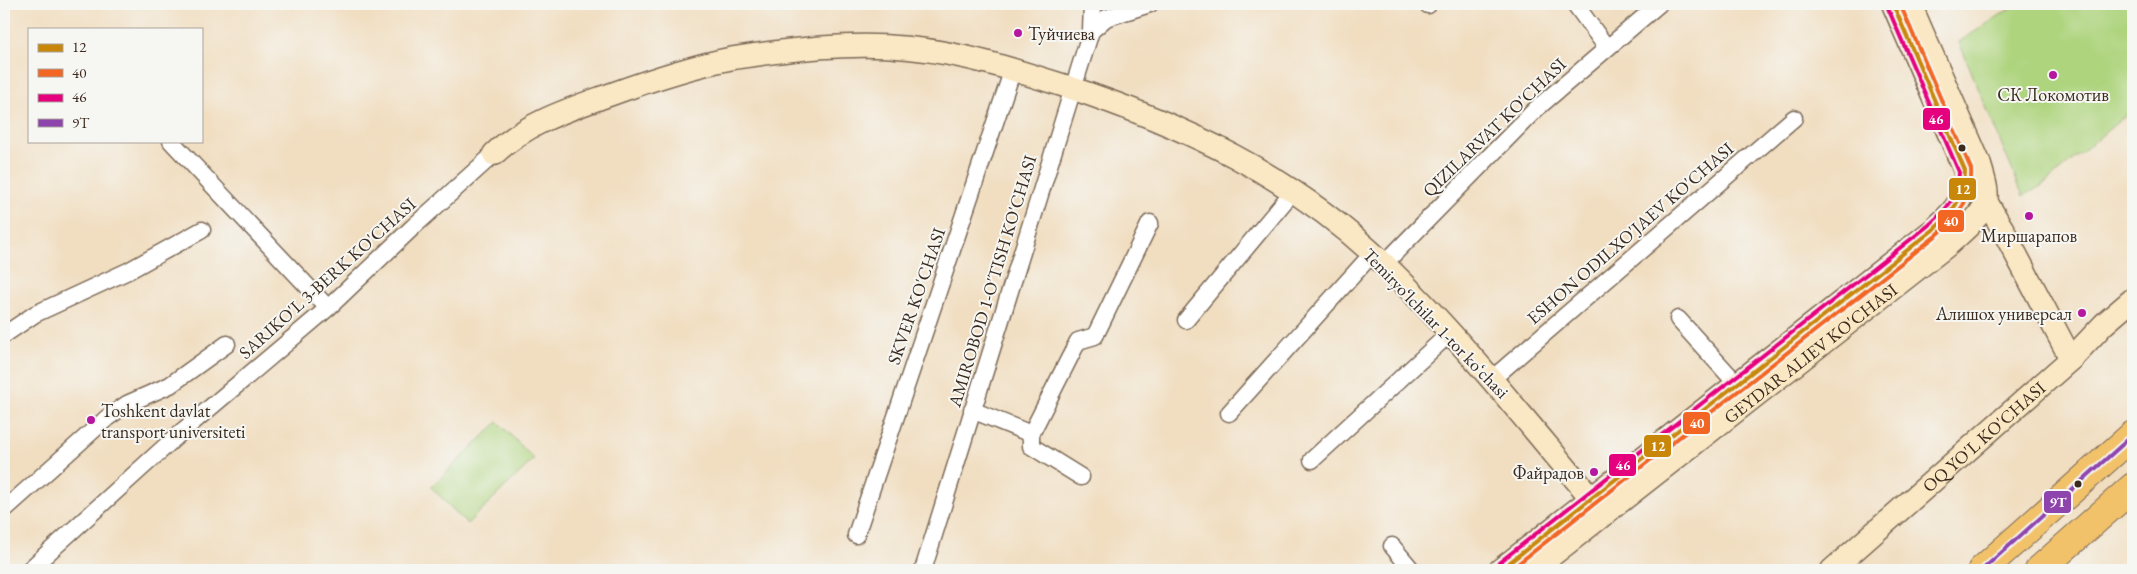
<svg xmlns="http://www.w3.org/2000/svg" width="2137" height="574" viewBox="0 0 2137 574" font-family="'EB Garamond',serif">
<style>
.pitch{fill:#aed47e;stroke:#747f4e}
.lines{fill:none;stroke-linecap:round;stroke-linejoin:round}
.street-casing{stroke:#7b6957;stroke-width:19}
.secondary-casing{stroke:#7b6957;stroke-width:25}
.highway-casing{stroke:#7b6957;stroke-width:30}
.street{stroke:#fff;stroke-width:16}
.secondary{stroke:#fae7c3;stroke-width:22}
.highway{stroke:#f2c26a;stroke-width:28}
.bus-1-casing{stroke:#f6f6f2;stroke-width:8}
.bus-2-casing{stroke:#f6f6f2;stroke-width:8}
.bus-3-casing{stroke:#f6f6f2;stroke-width:8}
.bus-4-casing{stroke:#f6f6f2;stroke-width:8}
.bus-1{stroke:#c88708;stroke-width:4}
.bus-2{stroke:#f26522;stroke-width:4}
.bus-3{stroke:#e5007d;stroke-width:4}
.bus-4{stroke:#8e44ad;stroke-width:4}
.poi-dot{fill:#b5179e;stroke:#f6f6f2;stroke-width:2}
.bus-dot{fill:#3b2a1e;stroke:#f6f6f2;stroke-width:2}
.labels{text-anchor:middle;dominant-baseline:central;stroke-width:4;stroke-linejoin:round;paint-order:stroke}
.poi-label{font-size:18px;fill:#3b2a1e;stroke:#f6f6f2;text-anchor:start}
.street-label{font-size:18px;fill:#3b2a1e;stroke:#f6f6f2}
.line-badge{stroke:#f6f6f2;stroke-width:2}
.badge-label{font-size:14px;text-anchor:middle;font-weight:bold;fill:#fff}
</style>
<rect width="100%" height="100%" fill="#f6f6f2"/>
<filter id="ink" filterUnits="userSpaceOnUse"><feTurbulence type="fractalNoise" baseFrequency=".02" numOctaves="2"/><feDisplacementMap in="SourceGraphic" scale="10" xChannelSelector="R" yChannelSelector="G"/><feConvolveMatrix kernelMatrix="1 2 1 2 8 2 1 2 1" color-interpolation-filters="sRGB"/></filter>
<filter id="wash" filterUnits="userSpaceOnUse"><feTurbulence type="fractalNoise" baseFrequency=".0096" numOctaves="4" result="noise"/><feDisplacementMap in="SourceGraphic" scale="20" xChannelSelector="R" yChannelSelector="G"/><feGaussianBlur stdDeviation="1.12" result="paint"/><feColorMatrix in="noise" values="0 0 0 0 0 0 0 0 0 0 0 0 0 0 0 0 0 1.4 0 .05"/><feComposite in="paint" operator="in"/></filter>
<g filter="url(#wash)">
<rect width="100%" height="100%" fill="#f1dec1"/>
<path class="pitch" d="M2017 4H2133V109L2043 185 2023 196 1959 42Z
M498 422 534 459 467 524 431 487Z"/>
</g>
<g filter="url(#ink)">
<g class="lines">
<defs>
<path id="street" d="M1427 4 1428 5
M1575 4 1607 48
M1091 31 1106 18 1150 4
M171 141 328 308
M1384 264 1536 109 1659 4
M1678 319 1737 384
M1186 320 1294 190
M4 335 35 314 128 271 202 230
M1492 379 1794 118
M972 410 1031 434 1078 341 1095 336 1150 223
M1229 413 1372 254
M1031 434V446L1081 477
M1312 460 1450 333
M4 510 107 418 127 404 170 385 227 344
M856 535 1013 69
M1392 546 1412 570
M29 570 179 434 328 308 413 227 494 154
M923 570 1091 31 1092 4"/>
<g id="secondary">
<path d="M1893 4 1965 171 1986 201 2002 228 2071 359"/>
<path d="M494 154C526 123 567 110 609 95 650 80 691 66 734 58 792 49 851 42 909 48 962 53 1012 69 1062 85 1182 124 1292 175 1384 264 1464 341 1532 429 1604 513"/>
<path d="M1500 570 1933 230C1953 212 1967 200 1965 171"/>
<path id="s1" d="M1533 570 1949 244C1961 233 1980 218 1986 202 1989 191 1982 173 1979 162L1910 4"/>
<path id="s2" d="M1832 570 2071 359 2104 324 2133 299"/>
</g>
<path id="highway" d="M1982 570 2133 435
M2039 570 2133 487"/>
</defs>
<use href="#street" class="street-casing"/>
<use href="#secondary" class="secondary-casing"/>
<use href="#highway" class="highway-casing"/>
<use href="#street" class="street"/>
<use href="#secondary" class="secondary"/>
<use href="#highway" class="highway"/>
<defs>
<path id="bus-1" d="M1500 570 1933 230C1952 213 1965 198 1965 171L1893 4"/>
<path id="bus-2" d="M1510 570 1937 235C1958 216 1973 199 1971 169L1900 4"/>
<path id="bus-3" d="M1496 565 1929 225C1946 210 1959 197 1959 172L1887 6"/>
<path id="bus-4" d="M1982 570 2133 435"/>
</defs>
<use href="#bus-1" class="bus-1-casing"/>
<use href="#bus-2" class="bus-2-casing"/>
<use href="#bus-3" class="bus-3-casing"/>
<use href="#bus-4" class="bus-4-casing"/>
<use href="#bus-1" class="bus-1"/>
<use href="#bus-2" class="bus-2"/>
<use href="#bus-3" class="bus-3"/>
<use href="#bus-4" class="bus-4"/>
</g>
</g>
<g class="poi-dot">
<circle cx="1018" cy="33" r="5"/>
<circle cx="2053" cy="75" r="5"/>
<circle cx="2029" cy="216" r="5"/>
<circle cx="2082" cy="313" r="5"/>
<circle cx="91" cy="420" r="5"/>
<circle cx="1594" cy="472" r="5"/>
</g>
<g class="bus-dot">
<circle cx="1962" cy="148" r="4.5"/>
<circle cx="2078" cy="484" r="4.5"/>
</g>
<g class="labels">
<g class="poi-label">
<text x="1028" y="33">Туйчиева</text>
<text x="2053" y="94" text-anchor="middle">СК Локомотив</text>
<text x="2029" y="235" text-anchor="middle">Миршарапов</text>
<text x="2072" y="313" text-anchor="end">Алишох универсал</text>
<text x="101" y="410">Toshkent davlat<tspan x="101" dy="21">transport universiteti</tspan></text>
<text x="1584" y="472" text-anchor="end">Файрадов</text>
</g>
<g class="street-label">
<text transform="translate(1494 127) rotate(-44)">QIZILARVAT KO'CHASI</text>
<text transform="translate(1630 233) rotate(-41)">ESHON ODILXO'JAEV KO'CHASI</text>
<text transform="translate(327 278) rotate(-42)">SARIKO'L 3-BERK KO'CHASI</text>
<text transform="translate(992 281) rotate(-73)">AMIROBOD 1-O'TISH KO'CHASI</text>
<text transform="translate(916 296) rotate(-71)">SKVER KO'CHASI</text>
<text transform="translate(1436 323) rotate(46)">Temiryo‘lchilar 1-tor koʻchasi</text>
<text stroke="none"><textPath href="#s1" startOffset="352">GEYDAR ALIEV KO'CHASI</textPath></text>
<text stroke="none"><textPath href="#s2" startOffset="202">OQ YO'L KO'CHASI</textPath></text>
</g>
</g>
<g class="line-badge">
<rect x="1922" y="107" width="29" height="24" rx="5" fill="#e5007d"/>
<rect x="1948" y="177" width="29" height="24" rx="5" fill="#c88708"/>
<rect x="1937" y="209" width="28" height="24" rx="5" fill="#f26522"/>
<rect x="1682" y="411" width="29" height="24" rx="5" fill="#f26522"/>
<rect x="1643" y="434" width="29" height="24" rx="5" fill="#c88708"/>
<rect x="1608" y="453" width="29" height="24" rx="5" fill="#e5007d"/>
<rect x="2043" y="490" width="29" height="24" rx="5" fill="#8e44ad"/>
</g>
<g class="badge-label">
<text x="1936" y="124">46</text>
<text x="1963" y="194">12</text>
<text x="1951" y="226">40</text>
<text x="1697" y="428">40</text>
<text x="1658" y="451">12</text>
<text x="1623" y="470">46</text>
<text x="2058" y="507">9Т</text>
</g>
<rect width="2137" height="574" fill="none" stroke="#f6f6f2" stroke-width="20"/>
<rect x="28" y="28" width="175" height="115" fill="#f6f6f2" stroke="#aba49d"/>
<rect x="38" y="44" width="25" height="8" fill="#c88708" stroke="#aba49d"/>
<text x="72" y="52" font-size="15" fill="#3b2a1e">12</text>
<rect x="38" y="69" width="25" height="8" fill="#f26522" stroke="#aba49d"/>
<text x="72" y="78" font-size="15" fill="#3b2a1e">40</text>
<rect x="38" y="94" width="25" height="8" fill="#e5007d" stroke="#aba49d"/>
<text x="72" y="102" font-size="15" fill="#3b2a1e">46</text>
<rect x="38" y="119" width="25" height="8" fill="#8e44ad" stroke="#aba49d"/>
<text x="72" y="128" font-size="15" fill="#3b2a1e">9Т</text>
</svg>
